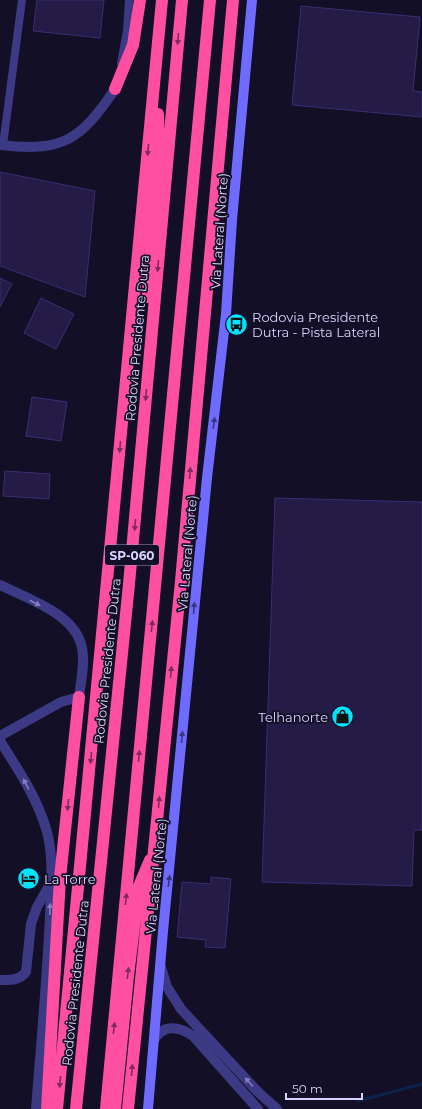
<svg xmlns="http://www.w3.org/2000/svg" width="422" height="1109" viewBox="0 0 422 1109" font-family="Montserrat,sans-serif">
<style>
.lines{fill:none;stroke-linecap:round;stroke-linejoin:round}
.stream{stroke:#0c2248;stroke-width:3}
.building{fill:#241b47;stroke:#3b2d73}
.minor{stroke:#3d3a85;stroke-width:8}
.tertiary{stroke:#3d3a85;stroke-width:10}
.secondary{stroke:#6f6bff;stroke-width:10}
.motorway{stroke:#ff4fa3;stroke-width:12}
.oneway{fill:#7d2c5e}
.oneway2{fill:#38347d}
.oneway3{fill:#837fbc}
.labels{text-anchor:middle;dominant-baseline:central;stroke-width:3.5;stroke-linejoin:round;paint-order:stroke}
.shield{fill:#130f26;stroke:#9e99be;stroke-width:1}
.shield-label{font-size:12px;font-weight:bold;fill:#d9d4ff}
.street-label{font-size:13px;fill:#d9d4ff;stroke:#130f26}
.poi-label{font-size:13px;fill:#d9d4ff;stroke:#130f26;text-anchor:start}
</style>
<rect width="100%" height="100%" fill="#130f26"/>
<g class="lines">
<path class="stream" d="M358 1101 422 1084"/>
</g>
<path class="building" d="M37 0H104L100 38 33 31Z
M301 6 420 17 413 91 422 92V117L292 105Z
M0 172 95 191 85 297 0 266Z
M0 278 12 284 0 307Z
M41 298 74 314 56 349 24 333Z
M32 397 67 402 61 441 26 436Z
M5 471 50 474 49 499 3 496Z
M275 498 422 502V830H414L412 886 262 882Z
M211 877 231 879 225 948 205 947 206 940 177 937 182 882 211 884Z"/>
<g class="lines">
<path class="minor" d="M121 63 127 31 129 0
M3 145 22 0"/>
<path class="tertiary" d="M0 145C63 152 80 141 115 89
M0 585C28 599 76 614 82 648 85 663 81 681 79 697L61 702 0 736
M0 741C18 769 38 799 47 832 54 859 51 888 50 916 47 981 41 1045 36 1109
M161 967 167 987 181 1009 258 1092 277 1109
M0 980C10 980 19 981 26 972L31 924 37 907 49 886
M154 1040C163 1024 179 1026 193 1036L258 1109"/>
<path class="secondary" d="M148 1109 163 931 207 478 226 314 232 220 252 0"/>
<path class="motorway" d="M115 89 133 45 140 0
M148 297C149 235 160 177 158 114
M47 1109 60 878 79 697
M57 1109 162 0
M76 1109 129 584 182 0
M106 1109 210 0
M115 1109 128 976 139 886 150 860
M128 1109 181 581 233 0"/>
</g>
<defs><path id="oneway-solid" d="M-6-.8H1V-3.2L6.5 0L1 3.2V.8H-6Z"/></defs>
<g class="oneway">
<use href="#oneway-solid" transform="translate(178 39) rotate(95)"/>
<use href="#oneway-solid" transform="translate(148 150) rotate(95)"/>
<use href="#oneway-solid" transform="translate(158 266) rotate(95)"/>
<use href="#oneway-solid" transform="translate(146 395) rotate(95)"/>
<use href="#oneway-solid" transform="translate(120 447) rotate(95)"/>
<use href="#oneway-solid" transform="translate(190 473) rotate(-85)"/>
<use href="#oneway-solid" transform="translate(135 525) rotate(95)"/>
<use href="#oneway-solid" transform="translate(152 626) rotate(-84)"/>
<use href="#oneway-solid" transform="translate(171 672) rotate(-85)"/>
<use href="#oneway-solid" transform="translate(139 756) rotate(-85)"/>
<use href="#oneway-solid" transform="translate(91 758) rotate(95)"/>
<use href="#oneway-solid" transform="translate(159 802) rotate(-85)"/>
<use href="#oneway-solid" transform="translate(68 805) rotate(96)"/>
<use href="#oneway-solid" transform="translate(126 899) rotate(-84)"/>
<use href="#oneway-solid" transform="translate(128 973) rotate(-83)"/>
<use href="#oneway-solid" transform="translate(114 1028) rotate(-84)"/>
<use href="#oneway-solid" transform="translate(132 1070) rotate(-85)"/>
<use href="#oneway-solid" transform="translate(60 1082) rotate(95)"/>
</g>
<g class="oneway2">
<use href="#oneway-solid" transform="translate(214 423) rotate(-83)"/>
<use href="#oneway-solid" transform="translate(194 608) rotate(-85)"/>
<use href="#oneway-solid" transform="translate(182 737) rotate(-85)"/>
<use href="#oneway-solid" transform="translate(169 881) rotate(-83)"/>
</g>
<g class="oneway3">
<use href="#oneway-solid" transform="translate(35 603) rotate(27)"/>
<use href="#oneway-solid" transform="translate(26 784) rotate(-118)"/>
<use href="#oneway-solid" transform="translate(50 909) rotate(-88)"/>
<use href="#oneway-solid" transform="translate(249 1082) rotate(-132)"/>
</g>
<defs>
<symbol id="bus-disc" viewBox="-11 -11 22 22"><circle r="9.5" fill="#00e5ff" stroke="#130f26"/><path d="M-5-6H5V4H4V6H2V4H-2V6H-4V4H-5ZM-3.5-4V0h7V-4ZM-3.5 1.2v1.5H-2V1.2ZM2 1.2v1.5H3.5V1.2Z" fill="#111"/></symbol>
<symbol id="shop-disc" viewBox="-11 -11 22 22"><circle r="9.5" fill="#00e5ff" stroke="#130f26"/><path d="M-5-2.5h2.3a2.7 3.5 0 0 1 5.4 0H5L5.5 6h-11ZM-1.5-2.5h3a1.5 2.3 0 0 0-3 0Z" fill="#111"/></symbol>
<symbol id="hotel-disc" viewBox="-11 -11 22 22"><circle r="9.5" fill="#00e5ff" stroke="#130f26"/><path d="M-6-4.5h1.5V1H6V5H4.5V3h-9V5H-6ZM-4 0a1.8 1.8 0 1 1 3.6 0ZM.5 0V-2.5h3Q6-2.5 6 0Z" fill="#111"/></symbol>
</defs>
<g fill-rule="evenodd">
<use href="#bus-disc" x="224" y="312" width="25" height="25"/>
<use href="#shop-disc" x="330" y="704" width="25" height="25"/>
<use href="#hotel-disc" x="16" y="866" width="25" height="25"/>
</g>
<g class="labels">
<rect class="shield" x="105" y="545" width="54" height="20" rx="3"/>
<g class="shield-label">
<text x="132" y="555">SP-060</text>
</g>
<g class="street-label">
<text transform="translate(219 231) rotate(-86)">Via Lateral (Norte)</text>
<text transform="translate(137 338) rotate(-85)">Rodovia Presidente Dutra</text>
<text transform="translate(187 553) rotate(-85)">Via Lateral (Norte)</text>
<text transform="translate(107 661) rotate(-84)">Rodovia Presidente Dutra</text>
<text transform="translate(156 876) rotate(-84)">Via Lateral (Norte)</text>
<text transform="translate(75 983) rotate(-84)">Rodovia Presidente Dutra</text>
</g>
<g class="poi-label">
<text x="252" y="317">Rodovia Presidente<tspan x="252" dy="15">Dutra - Pista Lateral</tspan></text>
<text x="328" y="717" text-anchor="end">Telhanorte</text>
<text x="44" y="879">La Torre</text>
</g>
</g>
<path d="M286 1093v6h76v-6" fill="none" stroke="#d9d4ff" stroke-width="2"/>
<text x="292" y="1093" font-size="12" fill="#d9d4ff" stroke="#130f26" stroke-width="3" paint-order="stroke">50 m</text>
</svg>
